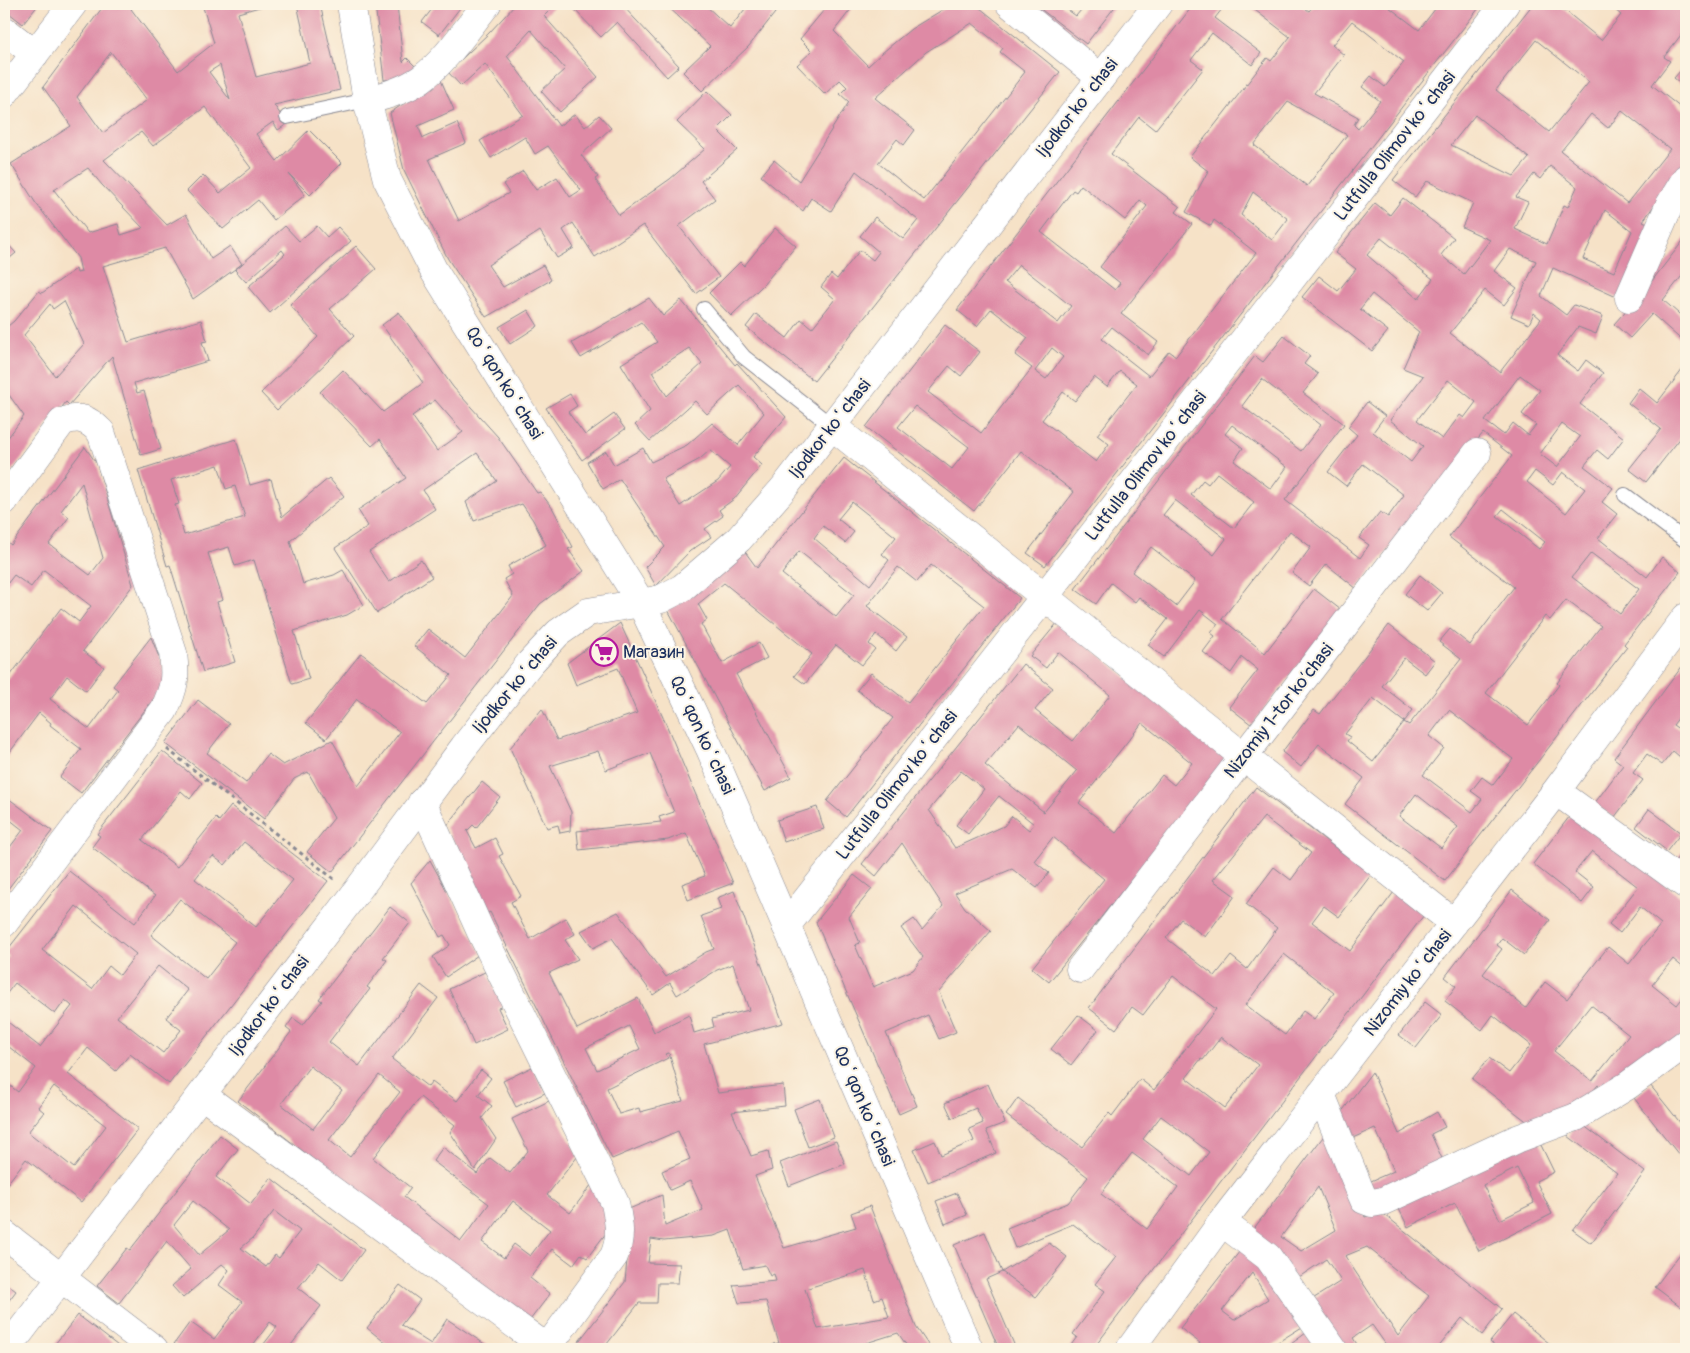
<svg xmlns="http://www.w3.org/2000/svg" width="1690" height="1353" viewBox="0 0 1690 1353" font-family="Pangolin,sans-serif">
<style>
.building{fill:#de8aa5;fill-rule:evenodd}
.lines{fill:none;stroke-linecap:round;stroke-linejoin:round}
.service-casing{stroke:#888892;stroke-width:16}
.minor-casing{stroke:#888892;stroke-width:29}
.tertiary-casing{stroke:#888892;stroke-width:29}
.secondary-casing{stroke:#888892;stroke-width:29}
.path{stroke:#888892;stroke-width:3;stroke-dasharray:4 4;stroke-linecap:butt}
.service{stroke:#fff;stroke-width:14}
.minor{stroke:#fff;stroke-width:28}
.tertiary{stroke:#fff;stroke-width:28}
.secondary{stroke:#fff;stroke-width:28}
.labels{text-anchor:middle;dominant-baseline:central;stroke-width:4;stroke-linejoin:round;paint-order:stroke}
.street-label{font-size:18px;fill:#1b2f5e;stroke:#fcf5e5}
.poi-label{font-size:18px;fill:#1b2f5e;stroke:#fcf5e5;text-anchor:start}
</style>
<rect width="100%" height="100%" fill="#fcf5e5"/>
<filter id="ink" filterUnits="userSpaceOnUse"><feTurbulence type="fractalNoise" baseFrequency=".02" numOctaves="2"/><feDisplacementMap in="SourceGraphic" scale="10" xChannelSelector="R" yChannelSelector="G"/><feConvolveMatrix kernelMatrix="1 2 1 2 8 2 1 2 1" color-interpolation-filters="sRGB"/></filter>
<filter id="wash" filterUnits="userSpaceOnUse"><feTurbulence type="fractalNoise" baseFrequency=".0096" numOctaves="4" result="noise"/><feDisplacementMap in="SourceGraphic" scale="20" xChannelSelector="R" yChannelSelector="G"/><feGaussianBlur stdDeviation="1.12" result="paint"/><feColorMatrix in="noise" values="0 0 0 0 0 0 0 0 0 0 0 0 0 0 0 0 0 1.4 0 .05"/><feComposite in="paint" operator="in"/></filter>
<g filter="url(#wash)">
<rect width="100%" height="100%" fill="#f6e2c7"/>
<g id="blocks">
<path class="building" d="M4 4H39L23 24 4 9Z
M105 4H136L131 9 178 71 214 43 202 4H270L238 13 256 77 310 63 297 4H320L340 90 274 105 287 124 278 130 273 122 256 134 277 161 309 130 342 163 310 195 289 174 305 195 274 220 258 200 223 229 187 191 203 175 220 193 251 168 205 107 153 146 141 132 104 160 167 225 186 214 211 259 230 246 242 264 193 299 165 248 103 266 128 342 201 320 207 341 202 342 208 361 134 383 137 393 144 391 161 449 141 455 112 356 69 405 66 402 4 480V443L24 416 4 388V321L8 326 14 321 39 291 42 293 76 269 77 273 81 272 78 258 35 202 11 164 71 126 43 87ZM111 52 147 100 103 133 77 97ZM220 65 230 100 209 72ZM88 168 102 185 143 228 121 235 118 224 88 233 54 190ZM64 301 84 344 55 376 24 335 50 304 53 309Z
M375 4H397L403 62 407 58 416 67 405 78 384 80Z
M436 4H463L439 35 422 22Z
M516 4H556L544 16 598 77 560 112 541 91 565 69 531 30 507 56 559 126 575 114 585 127 599 115 611 128 581 155 598 177 595 179 619 215 670 179 705 149 677 122 707 91 732 115 717 130 737 150 701 181 715 199 679 226 719 277 696 294 643 225 595 257 573 223 563 230 574 248 557 258 540 231 488 265 503 287 543 265 551 280 486 317 448 259 404 170 390 113 440 78 454 110 418 126 423 138 457 123 466 143 429 159 459 221 509 193 503 184 523 171 536 190 557 177 570 197 581 190 548 146 535 154 525 137 491 158 480 141 523 115 485 64 461 86 448 72 489 33Z
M569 4H621L679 66 667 77 617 22 601 37Z
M665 4H704L730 28 749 4H782L749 46 702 91 683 72 710 46Z
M829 4H855L834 31 868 66 882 53 911 29 952 4H975L1060 72 814 381 746 327 756 314 787 338 801 319 812 328 835 299 821 287 831 274 837 279 860 250 873 260 879 252 860 236 875 217 903 239 918 220 856 171 831 211 811 198 803 211 761 176 774 160 799 181 849 102 840 94 847 87 840 80 825 94 797 65 812 51 800 39ZM972 23 1003 48 1000 52 1025 72 924 200 878 163 897 139 904 145 915 130 875 98 926 52Z
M1034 4H1060L1076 16 1086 4H1117L1086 44Z
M1194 4H1226L1215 18 1261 53 1252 65 1212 33 1191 60 1203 69 1155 130 1139 117 1111 154 1180 207 1176 212 1192 224 1121 314 1158 342 1148 355 1112 327 1102 339 1149 376 1169 351 1176 356 1256 253 1214 220 1211 226 1186 212 1208 171 1190 157 1267 58 1271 61 1290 37 1247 4H1299L1309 11 1315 4H1385L1419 30 1439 4H1482L1045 566 1027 553 1074 492 1021 451 974 511 866 427 945 325 980 352 961 376 949 366 928 392 981 433 1032 368 1015 355 1028 338 991 309 977 326 957 310ZM1352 21 1404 62 1385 87 1371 76 1362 87 1380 101 1358 129 1354 125 1358 117 1314 93 1344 55 1332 45ZM1288 102 1347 135 1307 186 1254 145ZM1081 185 1125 220 1140 200 1147 206 1100 267 1120 283 1115 290 1041 232 1073 190 1076 192ZM1253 192 1288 219 1272 240 1241 215ZM1019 265 1071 306 1058 323 1005 282ZM1052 348 1063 357 1046 379 1035 371ZM1120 371 1137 384 1097 435 1109 444 1096 462 1042 420 1063 392 1075 401 1094 377 1107 387ZM915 406 969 447 952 469 898 427Z
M1533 4H1565L1562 8 1601 40 1621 15 1608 4H1686V33L1684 31 1664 57 1670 61 1652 85 1686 112V161L1643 221 1656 227 1623 300 1553 268 1541 296 1566 315 1574 305 1603 316 1596 334 1578 327 1557 355 1578 371 1586 360 1603 373 1580 404 1624 438 1608 459 1597 450 1584 466 1613 488 1602 502 1617 514 1598 538 1647 577 1662 557 1680 572 1624 644 1627 647 1445 881 1345 804 1364 778 1319 744 1301 767 1282 752 1314 710 1320 714 1389 625 1435 661 1425 674 1404 658 1382 686 1413 710 1404 722 1373 698 1345 734 1350 737 1347 741 1373 762 1404 722 1409 725 1442 683 1461 659 1439 642 1450 629 1470 645 1514 587 1449 537 1512 456 1483 433 1357 589 1326 564 1309 586 1292 573 1311 547 1290 531 1222 619 1265 653 1314 589 1341 610 1252 725 1229 707 1258 670 1242 657 1231 673 1203 652 1215 636 1211 633 1218 624 1200 610 1164 657 1148 645 1168 619 1139 597 1135 602 1111 583 1096 604 1075 589 1255 356 1263 362 1284 336 1310 356 1304 364 1318 374 1303 393 1344 424 1285 500 1360 558 1369 545 1359 538 1380 512 1388 517 1404 495 1363 464 1346 486 1328 472 1357 435 1348 427 1367 402 1385 416 1373 432 1411 462 1423 446 1390 420 1423 376 1403 368 1419 332 1372 294 1360 309 1388 331 1372 351 1302 297 1319 276 1338 291 1356 269 1335 253 1375 203 1390 215 1403 198 1454 238 1441 255 1464 274 1490 240 1462 227 1473 203 1427 181 1415 197 1393 180ZM1536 40 1589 82 1549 132 1496 90ZM1622 111 1670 149 1627 203 1561 151 1591 114 1608 128ZM1475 115 1529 158 1514 176 1451 145ZM1550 166 1577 187 1568 207 1564 205 1547 244 1515 229 1528 202 1516 197 1534 174 1540 179ZM1605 210 1632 231 1614 272 1583 259ZM1381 238 1433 279 1418 299 1367 255ZM1510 249 1536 261 1511 316 1529 324 1534 313 1541 319 1500 372 1450 333 1485 290 1504 305 1517 288 1494 271ZM1520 375 1540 390 1522 414 1536 425 1528 435 1513 423 1504 435 1485 421ZM1262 379 1321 425 1301 451 1242 406ZM1448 380 1476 402 1464 418 1460 415 1442 439 1417 420ZM1562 424 1580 437 1557 467 1540 454ZM1232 425 1287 467 1271 489 1234 461 1243 448 1225 434ZM1535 471 1553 485 1563 472 1585 489 1566 513 1527 482ZM1217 473 1254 502 1234 528 1191 495 1203 480 1208 484ZM1175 500 1226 539 1214 555 1163 515ZM1503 509 1545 542 1539 549 1497 516ZM1151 547 1195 581 1176 606 1132 572ZM1591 553 1639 589 1620 614 1572 577ZM1566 600 1601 626 1557 683 1559 685 1528 725 1486 693 1545 616 1550 620ZM1449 710 1513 759 1493 785 1482 777 1471 791 1482 799 1472 812 1423 775 1444 748 1429 736ZM1416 794 1458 827 1441 848 1399 816Z
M1681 70 1686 75V88L1674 78Z
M285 226 299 241 317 226 327 237 338 227 351 241 270 313 248 287 285 254 282 250 246 282 235 270Z
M775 228 796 246 763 285 731 316 709 293 740 262 744 266Z
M1686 237V273L1685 272 1663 300 1686 320V344L1652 314 1630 338 1614 324 1648 286Z
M4 240 16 253 4 263Z
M356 246 376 269 330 309 354 336 277 410 261 393 318 337 290 305Z
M649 298 663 316 681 300 735 365 737 363 786 417 753 457 762 465 734 499 719 510 723 516 705 529 711 537 690 551 656 586 645 567 665 547 620 479 603 489 587 462 606 451 614 465 643 448 651 462 687 445 712 423 738 445 764 413 739 385 707 414 695 401 650 441 635 425 650 411 621 364 657 342 641 322 581 358 572 343ZM689 348 702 364 667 396 652 372ZM710 450 730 467 718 481 680 506 663 479 700 459Z
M528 310 538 326 510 344 499 327Z
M399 312 453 387 498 437 537 493 540 492 553 509 573 547 568 549 584 571 540 604 332 872 307 852 334 818 308 772 294 779 264 819 165 743 198 700 229 724 207 753 246 783 268 754 283 765 332 740 358 786 400 732 357 699 326 739 306 723 361 653 427 704 451 675 414 646 428 629 465 658 513 596 504 579 512 574 508 566 546 545 533 520 522 504 474 521 466 502 497 481 477 453 423 490 435 509 369 552 389 582 421 560 432 577 377 613 335 548 368 526 358 510 406 478 380 439 372 446 320 392 343 370 383 412 423 383 382 325ZM435 400 463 432 437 451 412 416Z
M1686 365V431L1646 482 1629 469 1661 429 1628 403 1639 388 1657 403Z
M570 394 577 406 568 412 585 435 614 414 625 429 582 460 546 408Z
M236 439 250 485 271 479 282 517 329 478 344 496 290 541 303 584 334 575 343 570 364 605 347 615 294 631 309 679 292 684 254 560 235 566 229 547 208 553 223 600 217 602 235 662 203 672 170 565 167 566 138 470ZM218 465 226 489 235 486 245 517 184 535 175 505 179 504 171 480Z
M85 447 97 464 133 585 83 651 104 667 86 691 67 676 50 699 89 729 118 690 113 686 151 637 168 680 81 793 60 777 81 749 50 725 51 723 39 713 4 760V684L61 608 79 622 91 606 44 570 31 587 14 575 4 588V543L6 541 11 545ZM82 483 103 558 90 575 49 544 69 517 61 511Z
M844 458 1020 598 846 817 827 801 893 718 857 690 871 673 908 702 984 606 931 565 917 582 898 567 867 606 907 637 896 651 876 634 869 644 875 649 862 665 836 645 805 684 794 676 812 654 724 583 698 604 707 620 701 624 722 663 759 643 767 658 736 674 791 777 765 791 667 608 743 549 757 568ZM852 502 896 537 882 554 889 560 870 585 814 538 823 526 845 543 854 532 838 519ZM799 551 854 595 836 617 782 574Z
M1420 575 1442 593 1427 611 1405 594Z
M1058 622 1228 759 1049 982 1032 968 1104 879 1053 837 1034 861 1049 873 1037 888 1012 869 955 893 965 908 991 931 939 992 956 1032 939 1039 928 1015 886 1033 917 1106 899 1114 816 922 854 875 872 889 849 917 860 943 855 945 873 987 913 970 923 957 901 928 914 919 922 930 943 906 902 843 876 876 862 864 1023 664 1053 688 1035 710 1073 741 1110 695 1058 652 1046 668 1030 656ZM1142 723 1192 763 1174 785 1162 775 1116 833 1079 803ZM1019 724 1077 771 1044 812 985 765ZM961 771 984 789 956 825 968 834 999 796 1034 824 1029 830 1012 816 1004 826 955 848 929 810Z
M620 623 666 724 733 883 688 900 682 884 705 876 686 833 668 840 579 850 577 831 661 822 659 817 674 812 650 753 606 770 598 751 550 766 571 812 570 831 560 833 558 825 547 828 510 748 542 709 557 740 637 713 618 668 576 685 567 663Z
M1686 661V708L1673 725 1686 734V762L1673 751 1662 765 1647 754 1633 773 1643 780 1614 818 1594 804 1623 765 1614 758Z
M162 751 202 783 190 799 181 791 142 840 177 867 216 818 219 821 231 806 328 881 169 1084 130 1054 116 1071 88 1048 68 1074 138 1129 81 1202 26 1159 4 1188V1081L18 1092 36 1068 4 1043V1019L40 1047 72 1006 65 1000 55 1014 15 983 4 997V961L8 956 5 953 69 871 135 923 155 896 92 847 100 836 97 834ZM244 842 293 880 256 927 195 879 213 856 225 865ZM180 899 235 942 206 979 151 935ZM76 906 136 954 120 975 109 966 92 989 42 950ZM158 966 188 990 166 1018 181 1030 163 1053 117 1017ZM54 1086 106 1126 74 1168 28 1132 44 1112 38 1107Z
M482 782 500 797 476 828 473 825 467 831 476 848 495 838 503 854 499 856 521 896 511 902 530 939 566 918 575 934 565 940 578 959 549 973 577 1029 638 998 654 1032 689 1015 694 1033 714 1027 712 1019 749 1010 733 964 717 970 677 995 670 983 653 995 612 938 593 948 581 931 618 912 666 977 706 952 714 949 701 916 721 909 717 898 734 891 783 1023 704 1044 718 1093 783 1085 785 1106 732 1112 751 1156 768 1151 772 1170 755 1176 784 1248 856 1227 851 1213 870 1206 916 1327 931 1349H909L898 1333 866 1343 869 1349H847L845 1346 774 1349 773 1344 779 1343 766 1301 739 1303 733 1285 776 1281 774 1274 770 1276 765 1265 743 1269 730 1230 714 1236 664 1241 651 1239 648 1263 680 1264 678 1283H658L657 1303H639L603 1349H573L625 1282 629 1237V1209L662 1195 665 1226 703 1210 690 1181 670 1190 662 1171 690 1159 678 1131 612 1159 490 912 484 915 463 875 469 872 446 827ZM629 1026 640 1049 597 1070 586 1048ZM669 1053 683 1101 640 1112 639 1108 619 1114 607 1088 668 1058 665 1054ZM865 1270 874 1300 882 1297 889 1317 818 1329 805 1289Z
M1256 787 1371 875 1339 917 1324 906 1312 922 1350 951 1394 892 1424 915 1093 1349H1068L1077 1337 1073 1334 1105 1291 1095 1284 1116 1257 1073 1224 1015 1248 1007 1228 1068 1203 1088 1177 1006 1115 1018 1098 1082 1147 1109 1113 1112 1116 1140 1079 1154 1090 1186 1048 1216 1009 1173 976 1143 1015 1132 1007 1116 1029 1089 1008ZM1264 817 1311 853 1291 880 1274 867 1246 904 1277 928 1247 969 1231 956 1215 976 1166 938 1181 919 1205 937 1235 896 1213 880ZM1284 954 1334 993 1314 1019 1303 1011 1285 1035 1245 1005ZM1221 1037 1258 1065 1225 1108 1186 1078 1201 1059 1203 1060ZM1161 1116 1209 1152 1191 1176 1143 1139ZM1132 1153 1178 1187 1147 1229 1101 1194Z
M4 795 52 831 4 894V855L23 830 4 815Z
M817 807 824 829 784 842 777 820Z
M1649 809 1681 833 1667 851 1636 827Z
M1573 812 1686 901V938L1681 944 1686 948V970L1673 959 1652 985 1677 1005 1686 994V1033L1606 1091 1598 1085 1574 1114 1534 1127 1472 1079 1489 1058 1509 1073 1531 1045 1493 1015 1482 1030 1445 1001 1456 986 1445 977 1512 890 1550 920 1524 955 1502 938 1497 945 1502 949 1483 974 1526 1008 1545 982 1567 999 1608 947 1629 964 1661 924 1640 907 1620 933 1609 924 1638 887 1592 851 1575 872 1594 887 1582 903 1533 864ZM1591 1005 1629 1035 1592 1081 1554 1051Z
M1686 847V876L1672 865Z
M430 860 481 953 446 977 433 957 450 945 444 935 440 937 411 883Z
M390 907 410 923 383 958 387 960 367 987 370 989 329 1042 359 1066 421 985 438 998 392 1059 428 1087 432 1082 457 1101 481 1070 491 1078 478 1095 492 1106 482 1118 496 1139 475 1170 450 1132 455 1125 420 1097 373 1158 411 1188 404 1197 461 1241 489 1204 433 1161 443 1147 477 1174 490 1158 510 1173 528 1151 512 1119 549 1101 578 1156 547 1195 570 1213 592 1184 613 1224 587 1258 581 1254 573 1265 552 1249 530 1278 550 1294 527 1324 238 1101 291 1032 286 1028 293 1018 303 1025 322 1001 319 999ZM310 1066 342 1091 313 1129 281 1104ZM379 1075 400 1092 350 1157 329 1140ZM513 1201 550 1230 530 1256 514 1244 504 1258 482 1242Z
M487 971 503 1006 498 1008 508 1029 474 1045 449 989Z
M1425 1002 1442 1015 1416 1048 1399 1035Z
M1078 1015 1098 1030 1071 1065 1051 1049Z
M532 1067 545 1093 516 1107 503 1081Z
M1372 1072 1399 1134 1437 1112 1445 1127 1431 1134 1444 1163 1369 1195 1364 1184 1394 1171 1375 1128 1346 1141 1337 1118Z
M988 1084 1005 1123 986 1130 996 1153 928 1182 914 1150 935 1141 941 1155 974 1141 969 1129 983 1123 976 1108 952 1118 945 1103Z
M1650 1085 1686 1130V1149L1679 1155 1634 1098Z
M820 1099 834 1137 808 1147 794 1109Z
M1579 1122 1645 1172 1591 1243 1573 1230 1617 1173 1568 1136Z
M1329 1129 1365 1217 1380 1211 1502 1309 1482 1335 1462 1318 1437 1349H1389L1372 1325 1353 1338 1360 1349H1340L1308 1302 1341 1281 1326 1259 1296 1279 1249 1235ZM1318 1187 1336 1230 1301 1251 1281 1237ZM1367 1247 1429 1296 1398 1336 1345 1256Z
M220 1135 238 1149 216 1177 251 1204 271 1178 364 1250 342 1280 319 1262 298 1288 321 1306 288 1349H260L277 1327 270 1322 250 1349H181L174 1344 190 1322 214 1339 242 1302 219 1285 229 1270 222 1264 183 1298 172 1286 191 1269 167 1241 119 1303 97 1286 127 1248 130 1250ZM193 1201 229 1230 199 1255 174 1225ZM274 1211 300 1231 279 1258 275 1255 266 1267 241 1248 253 1238Z
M1538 1139 1554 1172 1536 1181 1552 1214 1479 1251 1455 1203 1408 1227 1397 1205ZM1517 1168 1534 1203 1500 1220 1483 1185Z
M836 1141 845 1164 789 1186 780 1163Z
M957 1193 967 1215 945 1224 936 1201Z
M985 1232 1002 1272 986 1279 1016 1349H999L954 1245Z
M1049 1243 1067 1257 1036 1297 1002 1272Z
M1686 1246V1306L1684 1309 1655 1287Z
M1243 1247 1261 1261 1302 1327 1267 1349H1195L1200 1343 1180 1328ZM1252 1273 1268 1299 1234 1320 1222 1311Z
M4 1282 16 1291 4 1307Z
M400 1285 420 1300 401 1325 431 1344 447 1319 492 1349H393L367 1328Z
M1513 1314 1555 1348 1554 1349H1498L1490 1342Z
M78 1315 122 1349H81L78 1347 77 1349H51Z
M1306 1333 1317 1349H1296L1291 1344Z"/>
</g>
</g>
<g filter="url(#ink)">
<use href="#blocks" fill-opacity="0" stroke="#888892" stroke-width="1"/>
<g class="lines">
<defs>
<path id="service" d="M287 117 367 100
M704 309 744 357 832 426
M1625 495 1686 541"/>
<path id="minor" d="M1010 4 1101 78
M4 30 35 54
M4 94 73 4
M367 100C386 96 405 90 421 79 445 62 468 27 487 4
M1629 298 1669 206 1686 178
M832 426 1244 757 1454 923
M4 501 62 422C80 415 88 419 101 432L173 653C176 677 175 687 164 710L4 923
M641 603 661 599 682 588 739 539 783 489 1158 4
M1556 791 1686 885
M786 926 1045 596 1505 4
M1080 969 1477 453
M1321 1094 1358 1186 1364 1200 1372 1203 1383 1201 1517 1139 1576 1117 1627 1086 1686 1043
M202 1095 547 1348 614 1256C622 1237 619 1223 615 1203L480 930 422 802
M1222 1222 1268 1257 1333 1349
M4 1234 154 1349
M1130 1349 1222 1222 1556 791 1686 617"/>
<path id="tertiary" d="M7 1349 354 895 464 747 530 663 558 633 588 612 641 603"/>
<path id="secondary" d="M351 4 367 100 387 179 434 271 641 603 710 749 969 1349"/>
</defs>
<use href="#service" class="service-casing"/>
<use href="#minor" class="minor-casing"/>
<use href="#tertiary" class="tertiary-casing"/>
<use href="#secondary" class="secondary-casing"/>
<path class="path" d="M167 749 334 879"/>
<use href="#service" class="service"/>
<use href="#minor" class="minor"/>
<use href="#tertiary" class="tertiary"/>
<use href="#secondary" class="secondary"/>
</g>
</g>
<defs>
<symbol id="supermarket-ring" viewBox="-11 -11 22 22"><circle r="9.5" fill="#fcf5e5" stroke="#b5179e" stroke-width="1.5"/><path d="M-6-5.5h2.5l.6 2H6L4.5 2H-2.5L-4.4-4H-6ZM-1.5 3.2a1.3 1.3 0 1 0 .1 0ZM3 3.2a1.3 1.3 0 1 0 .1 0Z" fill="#b5179e"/></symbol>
</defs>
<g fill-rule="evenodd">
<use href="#supermarket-ring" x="588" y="636" width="32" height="32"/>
</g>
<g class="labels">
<g class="street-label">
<text transform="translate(1077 108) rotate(-52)">Ijodkor koʻchasi</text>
<text transform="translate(1395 146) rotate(-52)">Lutfulla Olimov koʻchasi</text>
<text transform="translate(504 383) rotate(58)">Qoʻqon koʻchasi</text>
<text transform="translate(830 429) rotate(-52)">Ijodkor koʻchasi</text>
<text transform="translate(1146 466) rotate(-52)">Lutfulla Olimov koʻchasi</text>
<text transform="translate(515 685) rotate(-50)">Ijodkor koʻchasi</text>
<text transform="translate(1279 711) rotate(-52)">Nizomiy 1-tor koʼchasi</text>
<text transform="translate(702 735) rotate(65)">Qoʻqon koʻchasi</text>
<text transform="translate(897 785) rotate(-52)">Lutfulla Olimov koʻchasi</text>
<text transform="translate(1408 983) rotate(-52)">Nizomiy koʻchasi</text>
<text transform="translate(269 1006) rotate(-53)">Ijodkor koʻchasi</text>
<text transform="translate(864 1106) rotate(67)">Qoʻqon koʻchasi</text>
</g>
<g class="poi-label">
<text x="623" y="652">Магазин</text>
</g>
</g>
<rect width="1690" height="1353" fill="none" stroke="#fcf5e5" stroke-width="20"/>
</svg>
